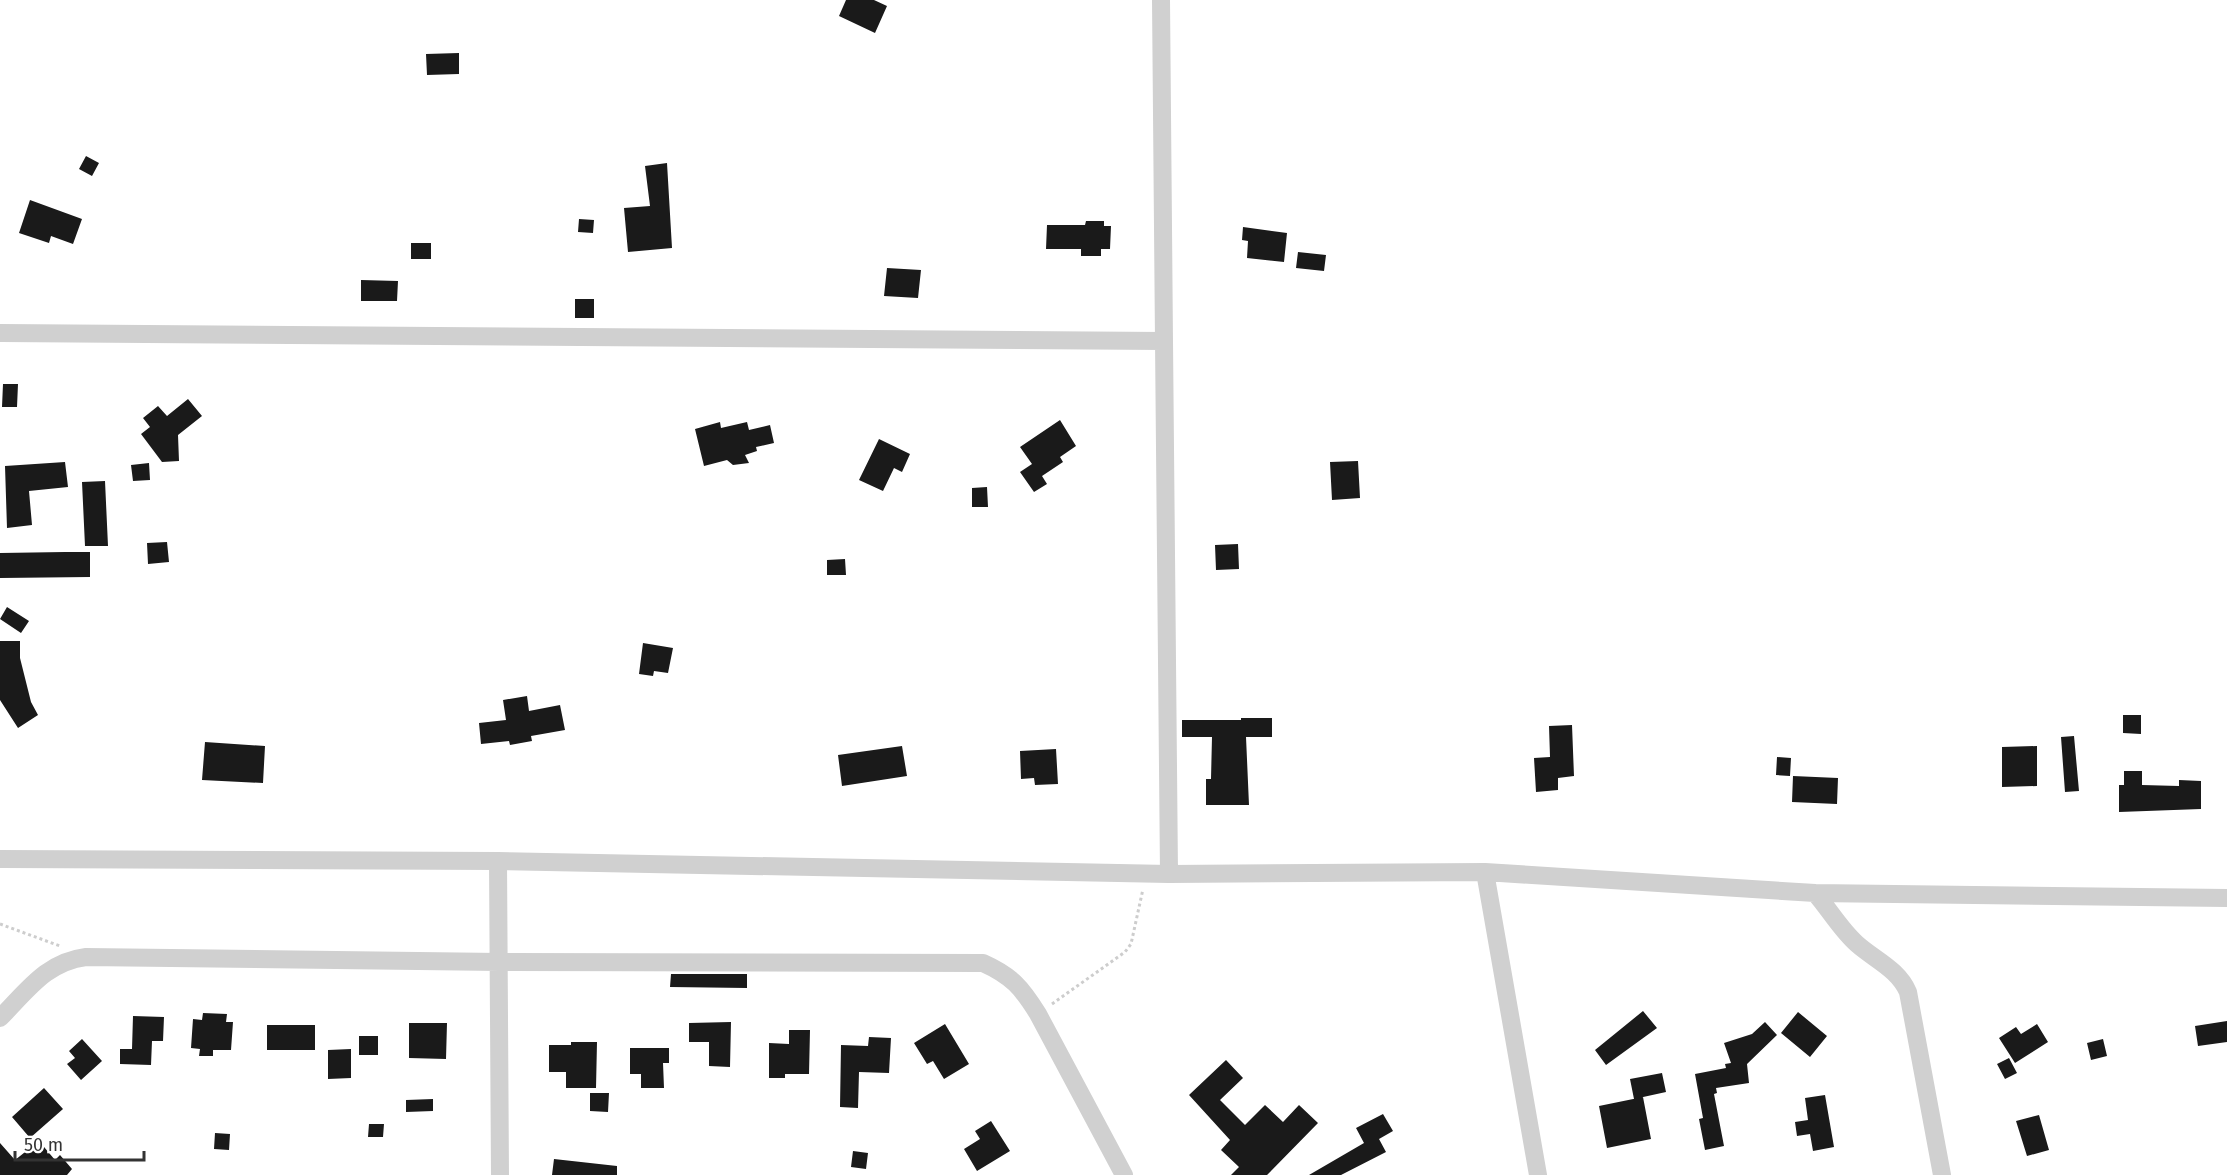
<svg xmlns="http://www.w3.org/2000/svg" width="2227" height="1175" viewBox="0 0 2227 1175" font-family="'Fira Sans',sans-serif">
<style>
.building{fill:#1a1a1a}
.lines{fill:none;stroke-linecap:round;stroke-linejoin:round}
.path{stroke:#cdcdcd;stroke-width:3;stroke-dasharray:3 3;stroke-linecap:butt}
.minor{stroke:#d0d0d0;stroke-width:18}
</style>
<rect width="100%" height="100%" fill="#fff"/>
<path class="building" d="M846 0H874L887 6 875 33 839 16Z
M459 53V74L427 75 426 54Z
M86 156 99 163 92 176 79 169Z
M667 163 672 248 628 252 624 208 650 206 645 166Z
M30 200 82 219 73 244 51 236 49 243 19 233Z
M579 219 594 220 593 233 578 232Z
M1086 221H1104V226H1111L1110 249H1101V256H1081V249H1046L1047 225H1085Z
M1243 227 1287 233 1284 262 1247 258 1248 241 1242 240Z
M411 243H431V259H411Z
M1298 252 1326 255 1324 271 1296 268Z
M887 268 921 270 918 298 884 296Z
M361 280 398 281 397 301H361Z
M575 299H594V318H575Z
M3 384H18L17 407H2Z
M188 399 202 416 178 435 179 461 162 462 141 434 150 427 143 418 158 406 167 416Z
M1060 420 1076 446 1060 457 1063 462 1042 476 1047 484 1034 492 1020 472 1032 464 1020 447Z
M720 422 721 428 747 422 749 430 770 425 774 443 756 447 757 451 745 455 749 463 733 465 727 460 704 466 695 429Z
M879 439 910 454 902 472 894 468 883 491 859 480Z
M1358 461 1360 498 1332 500 1330 462Z
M65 462 68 487 29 491 32 525 7 528 5 466Z
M149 463 150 480 133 481 131 465Z
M105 481 108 546H85L82 482Z
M987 487 988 507H972V488Z
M167 542 169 562 148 564 147 543Z
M1238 544 1239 569 1216 570 1215 545Z
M65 552H90V577L0 578V553Z
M845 559 846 575H827V560Z
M7 607 29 621 21 633 0 619Z
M0 641H20V658L31 702 38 715 18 728 0 700Z
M643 643 673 648 668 673 654 671 653 676 639 674Z
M527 696 529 711 560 705 565 730 531 736 532 741 510 745 509 741 481 744 479 723 506 720 503 700Z
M2123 715H2141V734L2123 733Z
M1241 718H1272V737H1246L1249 805H1206V779H1211L1212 737H1182V720H1241Z
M1572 725 1574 776 1558 778V790L1536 792 1534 758 1550 757 1549 726Z
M2074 736 2079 791 2065 792 2061 737Z
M205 742 265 746 263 783 202 780Z
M902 746 907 776 842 786 838 755Z
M2037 746V786L2002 787V747Z
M1056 749 1058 784 1035 785 1034 778 1021 779 1020 751Z
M1777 757 1791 758 1790 776 1776 775Z
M2124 771H2142V785L2179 786V780L2201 781V809L2119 812V785H2124Z
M1793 776 1838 778 1837 804 1792 802Z
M671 974H747V988L670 987Z
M1643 1011 1657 1028 1606 1065 1595 1050Z
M1798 1012 1827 1036 1810 1057 1781 1033Z
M203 1013 227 1014 226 1022H233L231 1050H213V1056H199L200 1049 191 1048 193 1019 202 1020Z
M133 1016 164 1017 163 1041H152L151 1065 120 1064V1049H132Z
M2227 1021V1042L2198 1046 2195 1026Z
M731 1022 730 1067 709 1066V1042H689V1023Z
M1765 1022 1777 1035 1747 1064 1749 1083 1716 1088 1717 1093 1714 1094 1724 1146 1705 1150 1699 1119 1703 1118 1695 1074 1726 1068 1725 1064 1731 1063 1724 1043 1752 1034Z
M409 1023H447L446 1059 409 1058Z
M945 1024 969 1064 944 1079 933 1061 927 1064 914 1043Z
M2037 1024 2048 1042 2015 1063 1999 1038 2016 1027 2021 1034Z
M267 1025H315V1050H267Z
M789 1030H810L809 1074H785V1078H769V1043L789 1044Z
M359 1036H378V1055H359Z
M869 1037 891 1038 889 1073 859 1072 858 1108 840 1107 841 1045 868 1046Z
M82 1039 102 1061 81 1080 67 1064 75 1058 69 1051Z
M2103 1039 2107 1056 2091 1060 2087 1043Z
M571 1042H597L596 1088H566V1072H549V1045H571Z
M630 1048H669V1063H663L664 1088H641V1074H630Z
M351 1049V1078L328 1079V1050Z
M2009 1058 2017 1073 2005 1079 1997 1064Z
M1226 1060 1243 1078 1220 1100 1245 1125 1265 1105 1283 1122 1299 1105 1318 1123 1267 1175H1231L1239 1167 1221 1150 1230 1140 1189 1095Z
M1662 1073 1666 1092 1634 1099 1630 1079Z
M44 1088 63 1109 30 1138 12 1117Z
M590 1093H609L608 1112 590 1111Z
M1825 1095 1834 1147 1813 1151 1810 1134 1797 1136 1795 1122 1808 1120 1805 1098Z
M1643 1097 1651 1139 1607 1148 1599 1106Z
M433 1099V1111L406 1112V1100Z
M1383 1114 1393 1131 1379 1139 1386 1152 1341 1175H1309L1364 1143 1356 1128Z
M2039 1115 2049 1150 2027 1156 2016 1121Z
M991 1121 1010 1151 977 1171 964 1149 980 1139 975 1131Z
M369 1124H384L383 1137H368Z
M215 1133 230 1134 229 1150 214 1149Z
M39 1141 55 1160 60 1155 72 1169 67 1175H0V1143L15 1160Z
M853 1151 868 1153 866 1169 851 1167Z
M554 1159 617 1166V1175H552Z"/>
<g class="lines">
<path class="path" d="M0 924 60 946
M1052 1004 1125 952 1131 944 1143 889"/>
<path class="minor" d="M0 333 1164 341 1161 0
M1164 341 1169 874
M0 859 498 861 1169 874 1485 872 1815 893 2227 898
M498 861 500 1175
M1485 872 1538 1175
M1815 893C1829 909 1841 930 1857 944 1875 960 1898 969 1908 992L1942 1175
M0 1018C27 991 46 962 86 957L500 962 983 963C1012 976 1022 988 1038 1014L1124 1175"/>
</g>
<path d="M15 1151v9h129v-9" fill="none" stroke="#333333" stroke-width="3"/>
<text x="24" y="1151" font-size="18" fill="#333333" stroke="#ffffff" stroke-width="4.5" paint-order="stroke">50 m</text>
</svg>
